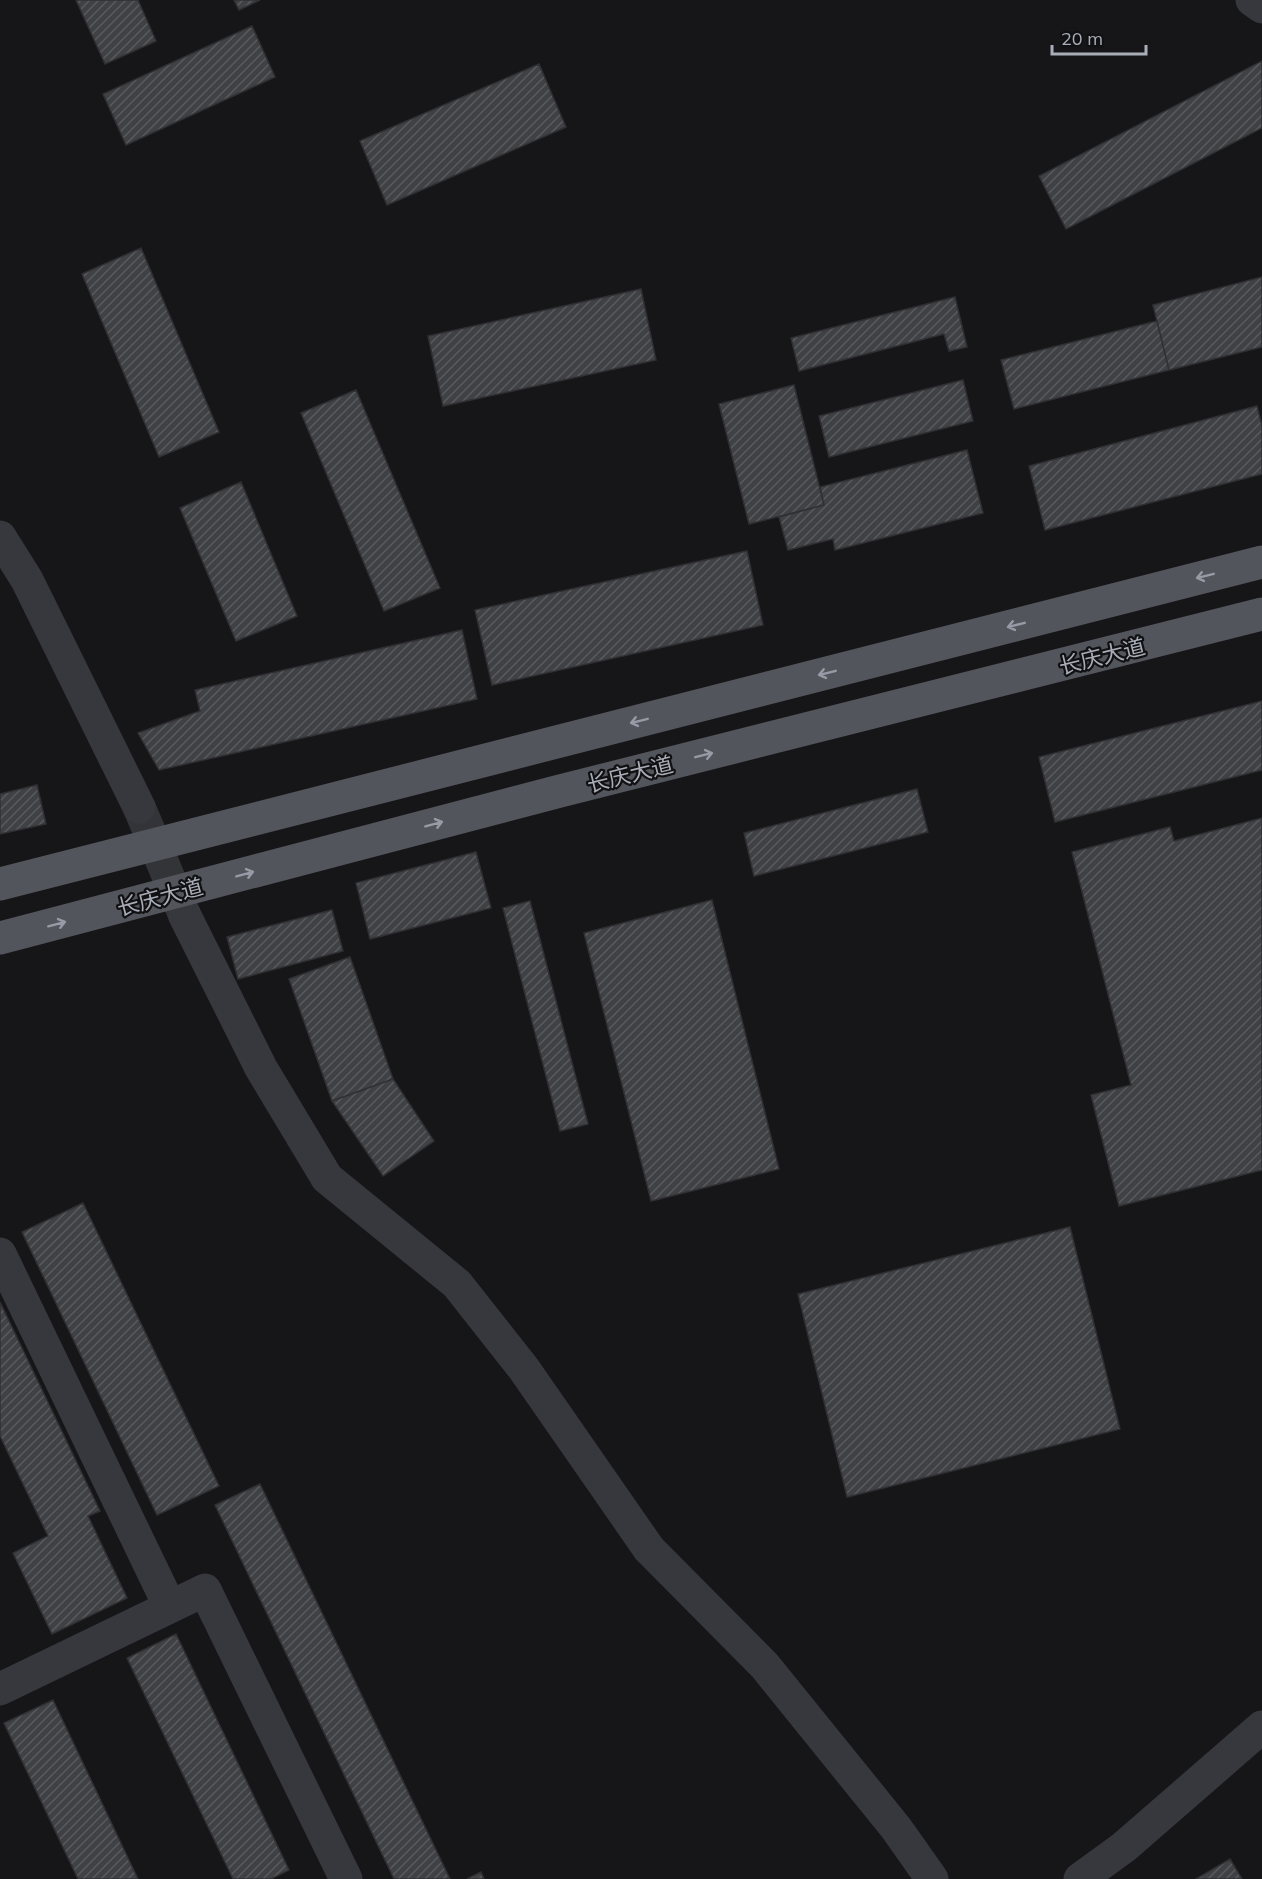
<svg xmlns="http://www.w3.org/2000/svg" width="1262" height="1879" viewBox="0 0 1262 1879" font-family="Mulish,'Noto Sans SC',sans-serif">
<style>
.building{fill:url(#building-hatch);stroke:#303034;stroke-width:1.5}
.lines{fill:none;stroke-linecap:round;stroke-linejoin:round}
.minor-tunnel{stroke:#333438;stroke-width:33;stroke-dasharray:33 16;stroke-linecap:butt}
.minor{stroke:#37383d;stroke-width:33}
.major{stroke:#53555c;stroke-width:33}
.oneway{stroke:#979ba6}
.labels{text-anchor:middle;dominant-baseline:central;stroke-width:4.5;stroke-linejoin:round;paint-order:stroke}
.street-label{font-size:22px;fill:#a8adb8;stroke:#111113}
</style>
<defs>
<pattern id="building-hatch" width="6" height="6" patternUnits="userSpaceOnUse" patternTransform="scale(1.5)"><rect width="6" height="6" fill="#404145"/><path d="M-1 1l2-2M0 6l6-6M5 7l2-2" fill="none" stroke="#595a5e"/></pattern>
</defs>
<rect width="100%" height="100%" fill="#161618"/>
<path class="building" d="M76 0H138L156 41 105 64Z
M234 0H260L239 10Z
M252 26 275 77 126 145 103 94Z
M1262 61V128L1066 229 1039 176Z
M539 64 566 127 387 205 360 141Z
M141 248 219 432 159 457 82 274Z
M1262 277V347L1169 370 1153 305Z
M641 289 656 360 443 406 428 336Z
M955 297 967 347 949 351 944 334 799 371 791 338Z
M1157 321 1169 370 1014 409 1001 360Z
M963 380 973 421 829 457 819 416Z
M794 385 824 505 749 524 719 404Z
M356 390 440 588 384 611 301 413Z
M1257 406 1262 426V474L1045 530 1029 466Z
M967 450 983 513 835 550 833 539 788 550 779 517 824 505 820 487Z
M241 482 297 616 236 641 180 508Z
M747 551 763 625 492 685 475 610Z
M462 630 477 699 159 770 138 733 200 711 195 690Z
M1262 701V770L1055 822 1039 757Z
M37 785 46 824 0 834V794Z
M917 789 928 832 754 876 744 833Z
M1262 818V1170L1119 1206 1091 1095 1131 1085 1072 852 1170 827 1174 841Z
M476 852 491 908 370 939 356 883Z
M712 900 779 1169 651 1201 584 933Z
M530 901 588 1124 560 1131 503 908Z
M332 910 343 951 238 979 227 937Z
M350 957 393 1079 332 1101 289 979Z
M393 1079 434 1141 383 1176 332 1101Z
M83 1203 219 1486 157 1515 22 1232Z
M1070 1227 1120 1429 847 1497 798 1294Z
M0 1302 100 1511 88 1516 127 1598 52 1634 13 1553 48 1536 0 1436Z
M260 1484 450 1879H394L215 1505Z
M176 1634 289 1870 271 1879H233L127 1658Z
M53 1700 138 1879H78L4 1723Z
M1230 1859 1242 1879H1196Z
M481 1872 484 1879H467Z"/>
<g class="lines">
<path class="minor-tunnel" d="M139 807 185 916"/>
<path class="minor" d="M1252 0 1262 7
M0 537 27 580 139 807
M185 916 261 1068 327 1178 457 1284 524 1369 649 1549 765 1666 896 1828 932 1879
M0 1254 170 1607
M0 1689 205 1590 346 1879
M1080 1879 1124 1847 1262 1727"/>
<path class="major" d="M0 884 1262 562
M0 938 560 791 1262 614"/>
</g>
<defs><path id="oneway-shaft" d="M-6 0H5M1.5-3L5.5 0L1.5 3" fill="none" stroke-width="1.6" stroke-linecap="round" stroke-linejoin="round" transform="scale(1.5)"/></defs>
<g class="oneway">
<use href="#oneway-shaft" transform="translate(1205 576) rotate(166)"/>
<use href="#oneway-shaft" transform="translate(1016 625) rotate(166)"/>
<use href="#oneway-shaft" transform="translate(827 673) rotate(166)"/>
<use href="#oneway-shaft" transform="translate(639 721) rotate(166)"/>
<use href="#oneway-shaft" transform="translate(704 755) rotate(-14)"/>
<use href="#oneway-shaft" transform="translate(434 824) rotate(-15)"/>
<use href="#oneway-shaft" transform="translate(245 874) rotate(-15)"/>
<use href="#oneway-shaft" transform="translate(57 924) rotate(-15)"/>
</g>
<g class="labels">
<g class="street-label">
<text transform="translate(1102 656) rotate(-14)">长庆大道</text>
<text transform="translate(630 774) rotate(-14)">长庆大道</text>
<text transform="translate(160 897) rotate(-15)">长庆大道</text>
</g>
</g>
<path d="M1052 45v9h94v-9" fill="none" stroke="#a8adb8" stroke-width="3"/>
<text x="1061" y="45" font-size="18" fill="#a8adb8" stroke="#111113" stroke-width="4.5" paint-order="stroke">20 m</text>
</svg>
